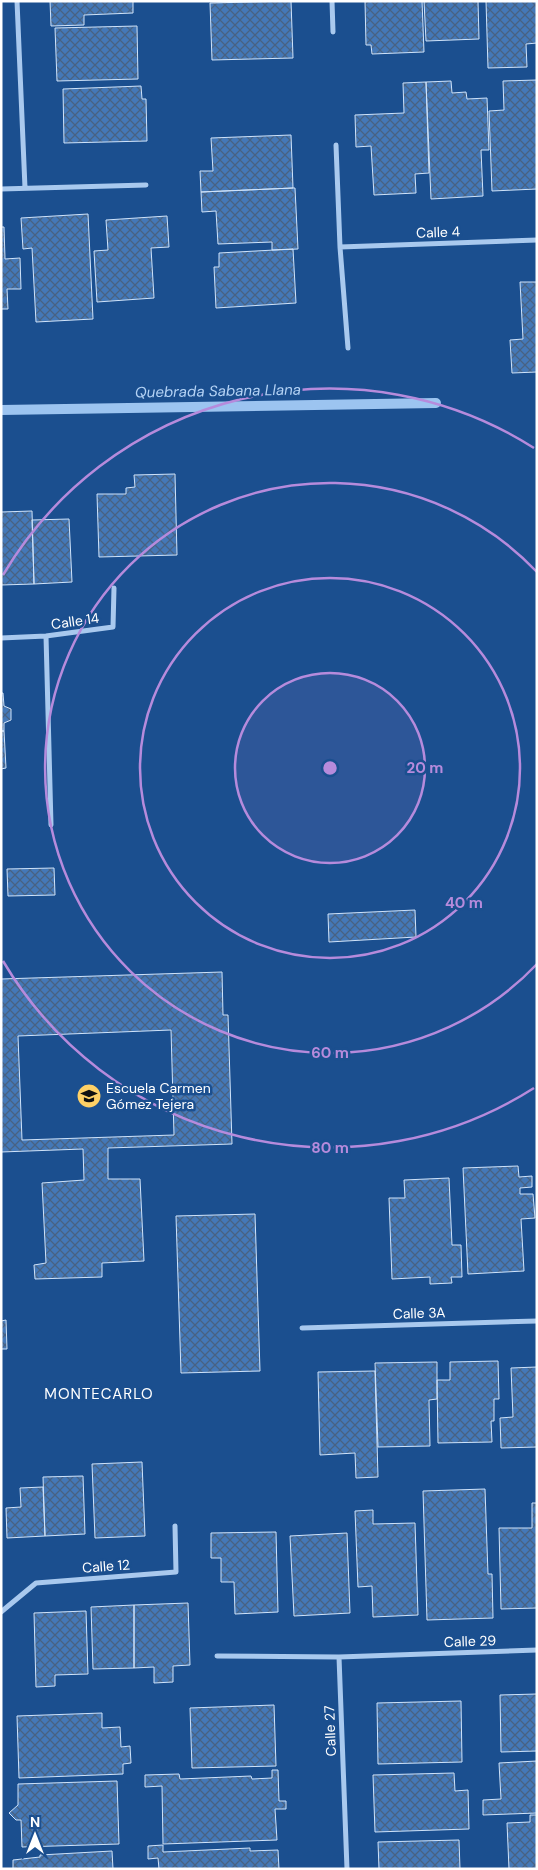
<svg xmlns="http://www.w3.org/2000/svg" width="538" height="1870" viewBox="0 0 538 1870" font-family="'DM Sans',sans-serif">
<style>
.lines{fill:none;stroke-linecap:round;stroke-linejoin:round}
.stream{stroke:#9cc4f0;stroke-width:10}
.building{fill:url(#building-cross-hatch);stroke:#cfe3fa;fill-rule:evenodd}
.minor{stroke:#a9c9ee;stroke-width:5}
.ring{fill:none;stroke:#b68bdc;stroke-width:2.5}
.labels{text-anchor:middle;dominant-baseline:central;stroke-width:5;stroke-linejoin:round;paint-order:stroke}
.street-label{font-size:14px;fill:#fff;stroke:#1b4f8f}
.poi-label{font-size:14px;fill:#fff;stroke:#1b4f8f;text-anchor:start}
.water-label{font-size:15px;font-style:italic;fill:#b5d3f5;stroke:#1b4f8f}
.neighbourhood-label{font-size:15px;letter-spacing:1px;fill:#fff;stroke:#1b4f8f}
.centre{fill:#b68bdc;stroke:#1b4f8f;stroke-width:2.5}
.ring-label{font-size:15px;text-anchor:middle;font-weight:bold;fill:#b68bdc;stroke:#1b4f8f;stroke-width:5;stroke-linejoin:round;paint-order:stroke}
</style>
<defs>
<pattern id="building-cross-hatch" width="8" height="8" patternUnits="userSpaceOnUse" patternTransform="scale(1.25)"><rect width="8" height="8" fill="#4478b7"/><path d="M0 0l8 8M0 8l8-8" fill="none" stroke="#486282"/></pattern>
</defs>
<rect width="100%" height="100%" fill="#1b4f8f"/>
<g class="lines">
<path class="stream" d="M1 410 436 403"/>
</g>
<path class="building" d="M50 1H133V13L84 15V25L51 26Z
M291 1 293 58 212 60 210 3Z
M365 1H422L424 52 372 54 371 45H366Z
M424 1H478L479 39 426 41Z
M486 1H537V43L526 44 527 67 488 68Z
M137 26 138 79 57 81 55 28Z
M537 80V189L492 191 489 111 504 110 503 81Z
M451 81 452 93 466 92 467 99 487 98 489 150H481L483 196 431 199 426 82Z
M426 82 429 173 415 174 416 193 374 195 371 146 356 147 355 115 404 113 403 83Z
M141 86 142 99H146L147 141 64 143 63 89Z
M291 135 293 188 201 192 200 171H213L211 138Z
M293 188H295L298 249 272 250V242L218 244 216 211 202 212 201 192Z
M88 214 93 319 36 322 32 248 23 249 21 218Z
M167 216 169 247 151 248 154 298 97 302 94 251 108 250 106 220Z
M1 227H4L5 259 20 258 21 289H7L8 309H1Z
M293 249 296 303 216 308 214 267H219V253Z
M520 282H537V372L512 373 510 340 523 339Z
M175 474 177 555 99 557 97 494H126V488L135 487 134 475Z
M32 511 34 584 1 585V512Z
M69 519 72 582 34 584 32 520Z
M1 693H3L4 706 11 709V720L4 723V731H1Z
M1 731H4L6 768 1 769Z
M54 868 55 895 8 896 7 869Z
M415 910 416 937 329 942 328 914Z
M222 972 223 1015H228L232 1144 108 1148V1179H140L144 1261 102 1263V1277L35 1279 34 1265 46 1263 42 1183 84 1180 83 1149 1 1152V979ZM171 1030 174 1135 22 1140 18 1036Z
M518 1166 519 1177 532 1176V1187L520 1188V1194H533L535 1218 521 1219 524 1271 468 1274 463 1168Z
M449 1178 452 1245H461L462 1277H451L452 1283 430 1284V1277L392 1279 389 1198H405L404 1180Z
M255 1214 260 1371 181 1373 176 1216Z
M6 1320 7 1349H1V1321Z
M498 1361 499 1399H494V1421H491L492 1442 438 1443 437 1380H450V1362Z
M437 1362V1399L429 1400 430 1446 378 1447 375 1363Z
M537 1367V1447L501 1448 500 1418 513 1417 511 1368Z
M375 1371 378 1477 356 1478 355 1453 320 1455 318 1372Z
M142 1462 145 1536 95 1538 92 1464Z
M83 1476 85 1534 45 1536 43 1477Z
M43 1487 45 1536 7 1538 6 1508 21 1507 20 1488Z
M485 1489 488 1574H492L493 1618 427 1620 423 1491Z
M532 1503H537V1608L501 1609 499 1528H532Z
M373 1510V1524L415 1523 418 1615 373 1617 372 1586 358 1587 355 1511Z
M276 1532 278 1612 235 1614 234 1582H221V1558H211V1533Z
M347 1533 350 1613 294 1616 290 1536Z
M188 1603 190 1665 173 1666V1682L154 1683V1667L134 1668V1605Z
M134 1605V1668L93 1669 91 1607Z
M86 1611 88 1674 55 1675V1686L36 1687 34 1613Z
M537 1694V1751L501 1752 500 1695Z
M461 1701 462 1762 378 1764 377 1703Z
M274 1705 276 1766 192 1768 190 1708Z
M102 1713V1728L120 1727 121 1747 130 1746 131 1763 123 1764V1774L19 1778 17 1716Z
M537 1761V1813L483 1815V1800L501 1799 499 1763Z
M272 1770H278L279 1801H286V1809H275L277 1840 163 1844 162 1786 145 1787V1775L179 1774 180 1779 251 1776 252 1779 272 1778Z
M454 1773 455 1791 468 1790 469 1829 375 1832 373 1775Z
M117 1781 119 1844 22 1847 21 1820H16L9 1813 18 1805V1784Z
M530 1815H537V1869H509L507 1823 530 1822Z
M459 1840 460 1869H379L378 1842Z
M163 1845V1852L250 1848V1851L278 1850 279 1869H159L158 1858 148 1859V1846Z
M112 1851 113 1869H13V1860L40 1857V1855Z"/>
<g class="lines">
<path class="minor" d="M17 1 25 188
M332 1 333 32
M336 145 340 247 348 348
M1 189 146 185
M340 247 537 240
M46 636 51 825
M1 638 46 636 113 627 114 588
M302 1328 537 1321
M1 1612 36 1583 176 1572 175 1526
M217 1656 339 1657 537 1650
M339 1657 347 1869"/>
</g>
<circle cx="330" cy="768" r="95" fill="#b68bdc" fill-opacity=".12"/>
<g class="ring">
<circle cx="330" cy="768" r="95"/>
<circle cx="330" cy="768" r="190"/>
<path d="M537 964A285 285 0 1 1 537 572"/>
<path d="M534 1088A380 380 0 0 1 3 961M3 575A380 380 0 0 1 534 448"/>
</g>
<defs>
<symbol id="school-disc" viewBox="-11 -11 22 22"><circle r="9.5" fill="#ffd166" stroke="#1b4f8f"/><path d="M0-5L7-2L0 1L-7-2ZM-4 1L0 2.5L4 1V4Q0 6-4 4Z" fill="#111"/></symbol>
</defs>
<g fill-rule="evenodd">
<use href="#school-disc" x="75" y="1082" width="28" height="28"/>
</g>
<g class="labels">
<g class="street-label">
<text transform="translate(438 232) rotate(-2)">Calle 4</text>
<text transform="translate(75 621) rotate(-8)">Calle 14</text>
<text transform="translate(419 1313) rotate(-2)">Calle 3A</text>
<text transform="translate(106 1566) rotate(-4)">Calle 12</text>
<text transform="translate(470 1641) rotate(-2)">Calle 29</text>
<text transform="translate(330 1731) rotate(-92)">Calle 27</text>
</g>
<g class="poi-label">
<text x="106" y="1088">Escuela Carmen<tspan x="106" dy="16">Gómez Tejera</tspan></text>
</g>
<g class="water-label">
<text transform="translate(218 391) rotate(-1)">Quebrada Sabana Llana</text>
</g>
<g class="neighbourhood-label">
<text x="99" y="1394">MONTECARLO</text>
</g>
</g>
<circle cx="330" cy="768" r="8" class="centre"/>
<g class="ring-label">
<text x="425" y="773">20 m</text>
<text x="464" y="908">40 m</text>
<text x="330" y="1058">60 m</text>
<text x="330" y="1153">80 m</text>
</g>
<rect width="538" height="1870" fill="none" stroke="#ffffff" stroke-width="5"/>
<g transform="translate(35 1835)" stroke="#1b4f8f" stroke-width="4" paint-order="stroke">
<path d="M0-4L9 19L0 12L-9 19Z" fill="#ffffff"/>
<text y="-8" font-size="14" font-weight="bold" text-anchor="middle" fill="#ffffff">N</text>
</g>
</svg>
